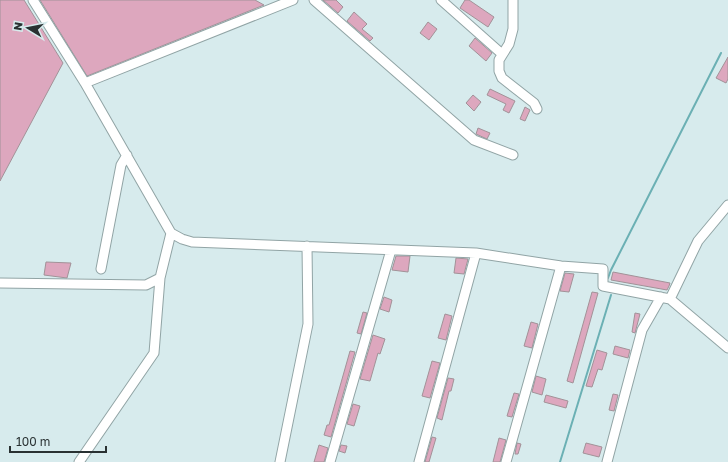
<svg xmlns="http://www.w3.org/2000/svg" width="728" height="462" viewBox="0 0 728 462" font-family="'Golos Text',sans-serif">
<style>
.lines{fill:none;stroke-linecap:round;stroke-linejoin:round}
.stream{stroke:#6bb0b4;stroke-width:2}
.building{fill:#dda7be;stroke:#a29298}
.minor-casing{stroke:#91a4a5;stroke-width:11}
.minor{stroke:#fff;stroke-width:9}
</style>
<rect width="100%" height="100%" fill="#d7ebed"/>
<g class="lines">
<path class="stream" d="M608 278 611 270 721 53
M560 462 611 295"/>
</g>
<path class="building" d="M0 0H24L63 63 0 181Z
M40 0H255L264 5 87 76Z
M323 0H336L343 7 338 13Z
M465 0H469L494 17 488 27 460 8Z
M354 12 367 24 362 29 373 38 370 41 347 21Z
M428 22 437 29 429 40 420 33Z
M475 38 492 53 486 61 469 46Z
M728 57V79L726 83 716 78Z
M490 89 515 101 509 113 503 110 506 104 487 95Z
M473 95 481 102 474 111 466 103Z
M525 107 530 110 525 121 520 119Z
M478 128 490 133 487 139 476 134Z
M396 256H410L408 272 392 270Z
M456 258 468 259 464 274 454 273Z
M46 262 71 263 67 278 44 275Z
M613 272 670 283 669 286 667 290 611 280Z
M565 273 574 274 569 292 560 291Z
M592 292 598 293 573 383 567 381Z
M384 297 392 300 389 312 380 309Z
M363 312 367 313 361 334 357 333Z
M635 313 640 314 635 333 632 332Z
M445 314 452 316 446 340 438 338Z
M531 322 538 324 532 348 524 346Z
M373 335 385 339 380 354 378 353 370 381 360 379Z
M615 346 630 350 628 358 613 354Z
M597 350 607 353 602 370 598 369 592 387 586 386Z
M350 351 355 352 331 437 324 435 327 425H329Z
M432 361 440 363 430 398 422 396Z
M536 376 546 379 542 395 532 392Z
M448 378 454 379 451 391H449L442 420 437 418Z
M514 393 519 394 512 417 507 416Z
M613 394 618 395 614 411 609 410Z
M546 395 568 401 566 408 544 402Z
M353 404 360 406 354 426 347 424Z
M432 437 436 438 429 462H425Z
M499 438 506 440 500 462H493Z
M517 443 521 444 518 454H515Z
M586 443 602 447 599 457 583 453Z
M319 445 328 448 324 462H314Z
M341 445 347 446 345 453 339 451Z"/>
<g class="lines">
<defs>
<path id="minor" d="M33 0 85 83 171 233 182 239 192 242 476 253 561 266 603 269V286L670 299 728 348
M314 0 474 140 513 155
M441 0 502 54
M513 0V29L509 44 499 60V71L502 78 534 103 537 109
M85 83 293 0
M101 269 121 165 127 155
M0 283 146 285 160 278
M670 299 698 241 728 205
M79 462 154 353 160 278 171 233
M280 462 308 324 307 246
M330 462 391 250
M419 462 476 253
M506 462 561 266
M607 462 642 330 661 297"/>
</defs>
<use href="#minor" class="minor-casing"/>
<use href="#minor" class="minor"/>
</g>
<g transform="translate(28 28) rotate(280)" stroke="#d7ebed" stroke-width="3" paint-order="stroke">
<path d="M0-3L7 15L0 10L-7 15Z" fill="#293132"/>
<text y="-6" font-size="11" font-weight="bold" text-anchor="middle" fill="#293132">N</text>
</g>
<path d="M10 446v6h96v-6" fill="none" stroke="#293132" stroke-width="2"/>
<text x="16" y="446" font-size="12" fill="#293132" stroke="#d7ebed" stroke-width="3" paint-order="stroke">100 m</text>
</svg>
